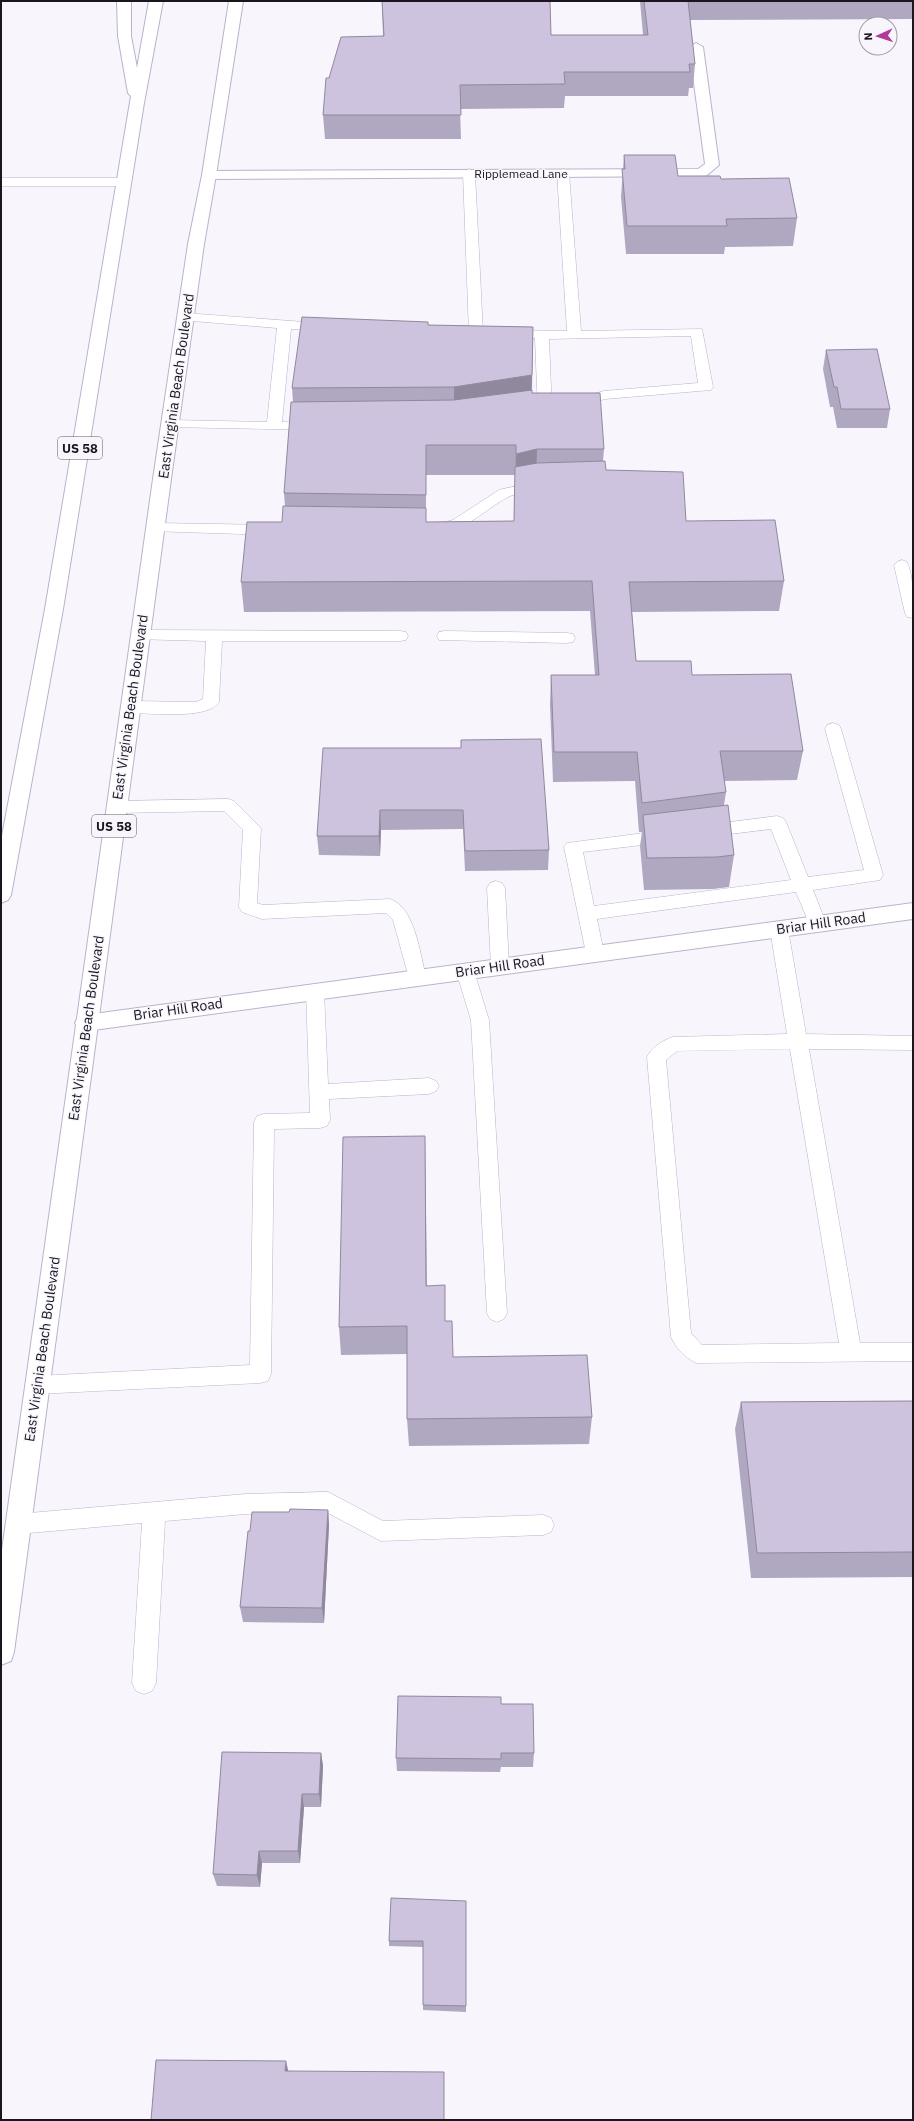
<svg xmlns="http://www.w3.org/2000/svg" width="914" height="2121" viewBox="0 0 914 2121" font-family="'IBM Plex Sans',sans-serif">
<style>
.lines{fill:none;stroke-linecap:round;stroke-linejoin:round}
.service-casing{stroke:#bbb2cd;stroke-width:1}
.minor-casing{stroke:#bbb2cd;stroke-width:2}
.primary-casing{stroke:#bbb2cd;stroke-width:2}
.service{fill:#fff;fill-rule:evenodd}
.minor{fill:#fff;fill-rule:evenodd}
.primary{fill:#fff;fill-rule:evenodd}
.wall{fill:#b0a8c0;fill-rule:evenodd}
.shaded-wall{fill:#90889c}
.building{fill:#cdc3df;stroke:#90889c}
.labels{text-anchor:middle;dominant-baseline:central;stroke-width:3;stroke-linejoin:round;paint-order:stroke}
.far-street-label{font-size:12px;fill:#19161f;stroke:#f8f6fc}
.shield{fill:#f8f6fc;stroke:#5c5961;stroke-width:1}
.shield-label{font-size:13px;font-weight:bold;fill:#19161f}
.street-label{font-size:14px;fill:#19161f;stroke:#f8f6fc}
</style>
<rect width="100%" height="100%" fill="#f8f6fc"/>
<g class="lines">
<defs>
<path id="service" d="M469 169 475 173 483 333 476 337 469 333 463 173Z
M563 169 569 173 581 331 702 329 713 387 711 390 605 399 576 407 571 406 569 403 571 400 604 391 698 383 691 336 549 339 552 412 550 415H540L538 412 535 338H508L501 334 508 330 567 331 557 173Z
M1 178H125L131 182 125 186H1Z
M185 313 331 324 333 327 326 331 291 329 282 422 315 423 320 424 322 427 320 430 166 427 164 424 166 421 171 420 267 422 277 328 180 320 178 317 180 314Z
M539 481 544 483 546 486 544 489C533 492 518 492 508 497 486 508 457 539 431 532L428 529 431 526 453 520 499 490Z
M155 523 272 525 277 527 280 530 277 533 272 535 150 531 147 528 150 525Z
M902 560 907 562C914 577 913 601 913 618L907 617 905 613 894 565 897 562Z
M140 630 400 631 406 632 408 636 406 640 400 641H222L219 702C208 720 151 713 131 713L125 711 123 707 125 703 131 701 196 702 203 699 206 641 134 639 132 635 134 631Z
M445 631 567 633 573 634 575 638 573 642 567 643 439 640 437 636 439 632Z
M833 723 839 725 841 729 883 875 880 880 813 890 826 923 823 928 817 930 811 928 796 892 597 919 604 953 601 958 595 960 589 958 586 953 564 847 567 843 667 830 673 832 676 836 673 840 667 842 583 852 594 906 791 880 771 829 706 837 700 835 697 831 700 827 706 825 777 816 783 818 786 822 808 877 864 870 825 729 827 725Z
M228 799 234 801 261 828 257 903 263 905 390 899C415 907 420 954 426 977L424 982 417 984 410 982 393 920 386 913 262 919 242 912 239 907 243 830 224 811 117 813 111 811 108 807 111 803 117 801Z
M496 881 502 883 505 888 509 966 506 971 500 973 494 971 491 966 487 888 490 883Z
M779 922 785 924 788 929 806 1034 913 1036V1050L809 1049 860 1343H913V1361L697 1363C686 1359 676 1348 671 1337L647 1057C651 1048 663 1040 673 1037L787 1034 770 929 773 924ZM790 1049 839 1343 702 1345 691 1333 666 1060 677 1051Z
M465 964 471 966 474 971 489 1020 507 1313 504 1319 497 1322 490 1319 487 1313 471 1020 456 971 459 966Z
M315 984 322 986 324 991 328 1084 429 1078 436 1081 439 1086 436 1091 429 1094 329 1099 330 1120 327 1126 320 1128 274 1129 271 1374 268 1381 260 1383 37 1394 29 1392 26 1385 29 1378 37 1376 250 1365 254 1122 257 1116 264 1114 310 1113 306 991 308 986Z
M328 1492 383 1521 543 1515 551 1518 554 1525 551 1532 543 1535 381 1541 326 1512 246 1514 165 1521 156 1683 152 1691 144 1694 136 1691 132 1683 142 1523 18 1534 10 1531 7 1524 10 1517 18 1514 246 1494Z"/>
<path id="minor" d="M696 43 703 47 719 165 706 176 209 179 204 178 202 175 204 172 209 171 698 169 705 164 689 47Z
M913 903V919L86 1031 78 1029 75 1023 78 1017 86 1015Z"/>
<path id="primary" d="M117 1H131V36L137 68 149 1H163L144 103 63 609 11 895 8 900 1 903V841L45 609 131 96 128 93 118 36Z
M229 1H243L216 175 204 244 171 479 14 1652 11 1661 1 1665V1557L153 479 188 244 202 175Z"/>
</defs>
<use href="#service" class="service-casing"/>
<use href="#minor" class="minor-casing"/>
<use href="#primary" class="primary-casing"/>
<use href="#service" class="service"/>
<use href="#minor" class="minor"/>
<use href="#primary" class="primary"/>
</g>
<path class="wall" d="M382 1 551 35H643L640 1H913V19L690 20 695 64 693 88H689L688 96H565L564 108 460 109 461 139H325L323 115 329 78 383 36Z
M624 155 678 176 721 179 797 218 793 246 725 247 724 254H626L621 197Z
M428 325 533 327 532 393 604 449 603 461 606 470 686 521 784 581 779 611 632 612 636 661 692 675 803 751 797 780 724 781 726 792 724 805 734 855 729 887 713 889 644 890 640 846 642 832H639L635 781 553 782 550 705 551 675H595L590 611 244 612 241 582 282 522 285 506 284 493 293 402 292 388ZM426 475H515L514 521 426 522Z
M826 350 890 409 887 428H837L833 407H830L823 369Z
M461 740 549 850 548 870 465 871 463 829 381 830 380 856 319 855 317 836 461 748Z
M425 1136 427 1286 445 1321 453 1357 592 1417 589 1444 409 1446 407 1419V1354L341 1355 339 1327Z
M913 1401V1577L751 1578 735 1429 741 1402Z
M328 1510 329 1525 324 1623 243 1622 240 1607 250 1531 289 1512Z
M501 1704 534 1753 533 1767H501L500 1772 397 1771 396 1758Z
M321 1753 323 1766 321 1807H304L300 1863H262L260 1887 217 1886 213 1874Z
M466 1901V2012L423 2010V1947L389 1946V1941Z"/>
<path class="shaded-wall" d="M532 375 531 408 454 420V387Z
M537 449 536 480 515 485 516 454Z
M380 810 381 830 380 856 379 836Z
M328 1510 329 1525 324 1623 322 1608Z
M321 1753 323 1766 321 1807 319 1794Z
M302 1794 304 1807 300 1863 298 1851Z
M259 1851 262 1863 260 1887 257 1875Z
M286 2061 289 2074 285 2071Z"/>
<path class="building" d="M382 1H550L551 35H648L644 1H688L695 64H689L690 72H564L565 84 460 85 461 115H323L326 78H329L341 37 384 36Z
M624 155H675L678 176H720L721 179 789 178 797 218 726 219 727 226H627L622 169H625Z
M302 317 428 322V325L533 327 532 375 454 387 292 388Z
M877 349 890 409H841L837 387H834L826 350Z
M532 390V393H600L604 449H537L516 454V445H426V495L284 493 291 402 454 400Z
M605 461 606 470 683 472 686 521 775 520 784 581 629 582 636 661H691L692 675 791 674 803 751H720L726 792 642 803 637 752H554L551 675H599L592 581 241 582 247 522H282L283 506 426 508V522L514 521 515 467 537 463Z
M541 739 549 850 465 851 463 810H380L379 836H317L323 748H461V740Z
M728 805 734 855 717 857 647 858 643 815Z
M425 1136 426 1286 445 1285V1321H452L453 1357 587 1355 592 1417 407 1419V1326L339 1327 343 1137Z
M913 1401V1552L757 1553 741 1402Z
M290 1509 328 1510 322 1608 240 1607 248 1531H250L252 1512H289Z
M398 1696 501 1697V1704H533L534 1753H501V1759L396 1758Z
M222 1752 321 1753 319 1794H302L298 1851H259L257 1875 213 1874Z
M391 1898 466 1901V2006L423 2005V1941H389Z
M156 2060 286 2061 285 2071 444 2072V2120H151Z"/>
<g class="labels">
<g class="far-street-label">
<text x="521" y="173">Ripplemead Lane</text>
</g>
<g class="shield">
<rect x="58" y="437" width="44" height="22" rx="3"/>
<rect x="92" y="815" width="44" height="22" rx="3"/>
</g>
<g class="shield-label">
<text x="80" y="448">US 58</text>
<text x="114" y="826">US 58</text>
</g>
<g class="street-label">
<text transform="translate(176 386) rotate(-82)">East Virginia Beach Boulevard</text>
<text transform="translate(130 707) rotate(-82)">East Virginia Beach Boulevard</text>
<text transform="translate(821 923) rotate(-8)">Briar Hill Road</text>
<text transform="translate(500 966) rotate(-8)">Briar Hill Road</text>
<text transform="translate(178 1009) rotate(-8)">Briar Hill Road</text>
<text transform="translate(86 1028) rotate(-82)">East Virginia Beach Boulevard</text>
<text transform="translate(42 1349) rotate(-82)">East Virginia Beach Boulevard</text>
</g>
</g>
<rect width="914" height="2121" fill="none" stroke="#19161f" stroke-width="4"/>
<g transform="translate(878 36) rotate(267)"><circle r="19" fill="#f8f6fc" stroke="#9f9ca4"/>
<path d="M0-3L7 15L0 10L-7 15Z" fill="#ae3b95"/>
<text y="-6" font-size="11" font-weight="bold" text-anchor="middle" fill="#19161f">N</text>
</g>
</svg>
